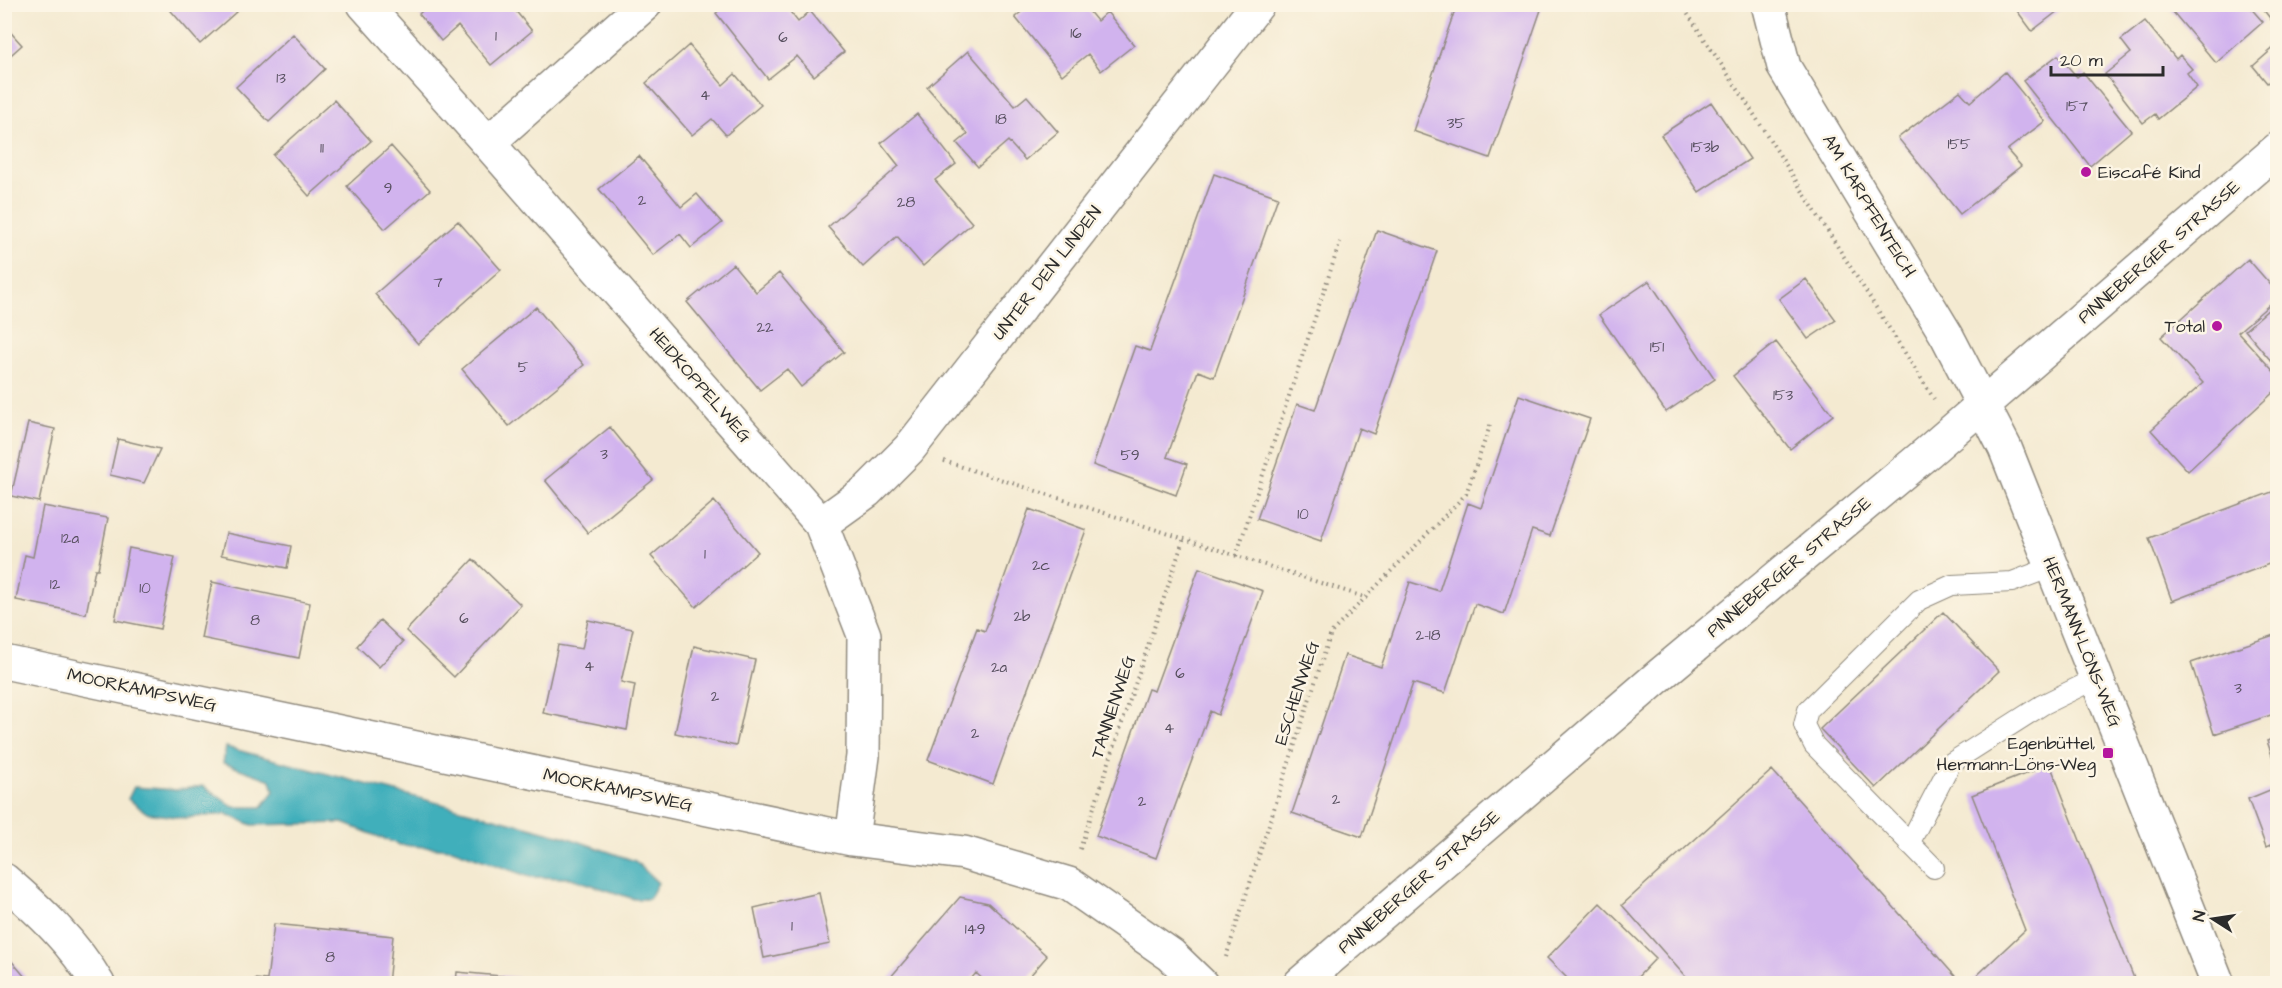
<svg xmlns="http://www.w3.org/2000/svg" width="2282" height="988" viewBox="0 0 2282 988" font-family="'Architects Daughter',sans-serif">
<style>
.water{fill:#40afbb;stroke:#366d73;stroke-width:1.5}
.building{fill:#d1b3ee}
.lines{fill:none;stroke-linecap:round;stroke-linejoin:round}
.service-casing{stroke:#908a7e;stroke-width:22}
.minor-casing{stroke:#908a7e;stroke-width:36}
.secondary-casing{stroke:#908a7e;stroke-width:36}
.path{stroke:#908a7e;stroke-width:4;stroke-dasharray:1.5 4.5;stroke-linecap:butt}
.service{stroke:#fff;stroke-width:20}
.minor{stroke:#fff;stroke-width:33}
.secondary{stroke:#fff;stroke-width:33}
.poi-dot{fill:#b5179e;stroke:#fcf5e5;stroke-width:2}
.labels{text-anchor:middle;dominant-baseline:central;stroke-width:5;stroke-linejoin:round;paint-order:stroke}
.number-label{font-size:15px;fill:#544d5c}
.poi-label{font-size:18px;fill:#2b2b2b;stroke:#fcf5e5;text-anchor:end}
.street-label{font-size:18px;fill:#2b2b2b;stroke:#fcf5e5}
</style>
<rect width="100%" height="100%" fill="#fcf5e5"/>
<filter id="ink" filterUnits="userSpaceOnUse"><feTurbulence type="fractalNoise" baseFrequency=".0167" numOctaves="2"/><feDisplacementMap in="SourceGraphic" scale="12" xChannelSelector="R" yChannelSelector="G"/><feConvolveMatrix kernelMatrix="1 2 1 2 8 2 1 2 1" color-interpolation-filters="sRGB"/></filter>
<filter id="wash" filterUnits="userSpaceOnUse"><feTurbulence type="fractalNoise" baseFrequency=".008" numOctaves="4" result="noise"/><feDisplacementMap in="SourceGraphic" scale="24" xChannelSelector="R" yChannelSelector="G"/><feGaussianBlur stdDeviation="1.35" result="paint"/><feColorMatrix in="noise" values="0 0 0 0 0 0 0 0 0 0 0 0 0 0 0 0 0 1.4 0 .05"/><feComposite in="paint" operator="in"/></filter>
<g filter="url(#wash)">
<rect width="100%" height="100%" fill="#f4ead1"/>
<path class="water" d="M226 747 563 836 635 861 658 883 649 899H634L571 878 530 877 452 849 400 845 343 823 252 825 226 814 184 818 147 813 128 799 134 787 176 790 203 786 234 807H262L274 791 271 780 223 763Z"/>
<g id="blocks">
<path class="building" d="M165 4H245L200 44Z
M429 4H510L532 31 491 65 458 26 441 41 419 14Z
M727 4H784L798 22 810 11 844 52 814 76 797 56 768 79 716 13Z
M1031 4H1083L1097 21 1107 12 1134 45 1101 71 1088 54 1062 75 1015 17Z
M1457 4H1543L1490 158 1413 131Z
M2012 4H2067L2032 31Z
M2259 4H2277V18L2273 22Z
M2167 5H2248L2263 22 2216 63Z
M2145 21 2176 59 2180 55 2192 69 2187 73 2197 87 2158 119 2155 114 2143 123 2105 74 2131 53 2121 40Z
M4 25 22 45 4 61Z
M293 34 325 69 269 122 236 87Z
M689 45 723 85 735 74 761 105 726 135 712 119 692 135 646 83Z
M2277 45V75L2267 83 2253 66Z
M968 51 1015 106 1027 96 1058 132 1025 160 1008 141 978 167 957 143 968 134 927 87Z
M2058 55 2077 77 2083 72 2131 131 2090 166 2023 81Z
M2005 72 2045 121 2007 150 2021 166 1960 214 1898 138 1960 91 1970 102Z
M334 100 371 141 309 196 273 155Z
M1711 102 1750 159 1699 192 1661 135Z
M917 114 956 164 935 180 972 223 923 266 897 236 863 267 828 227 899 166 881 143Z
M391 146 430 190 385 229 347 186Z
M639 156 681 207 697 194 722 223 691 248 680 234 653 255 599 189Z
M1214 174 1278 197 1214 377 1198 371 1167 457 1187 464 1176 495 1093 465 1135 346 1150 351Z
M458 221 501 270 418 344 375 294Z
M1377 230 1437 251 1374 434 1359 428 1321 541 1257 519 1297 404 1315 410Z
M2248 259 2277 292V298L2238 332 2277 375V389L2188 471 2151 430 2203 383 2161 337Z
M733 264 756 292 779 273 844 352 801 387 787 369 760 390 687 302Z
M1806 279 1836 320 1808 339 1779 299Z
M1649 281 1715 379 1666 412 1599 315Z
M2277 302V368L2245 330Z
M536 307 584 365 509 426 462 369Z
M1776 342 1833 415 1790 449 1733 376Z
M1519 395 1590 419 1550 536 1532 530 1504 614 1475 604 1445 693 1413 683 1362 837 1292 813 1345 655 1381 667 1410 582 1439 591 1468 503 1481 508Z
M28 423 55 429 39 502 11 496Z
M610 427 653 480 588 533 545 480Z
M118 439 160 449 144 483 110 475Z
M2277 490V561L2172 601 2149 538Z
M714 501 758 552 696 607 651 556Z
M43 506 108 518 98 569H95L86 614 16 600 25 555 33 557Z
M1029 509 1086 530 993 784 928 760 977 628 985 631Z
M226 533 291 546 287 568 221 555Z
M129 548 175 557 160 629 115 620Z
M473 559 521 605 454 677 406 631Z
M1199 568 1263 591 1218 715 1210 711 1156 858 1096 836 1148 689 1154 691Z
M212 582 310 603 299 658 201 638Z
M1943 612 1999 671 1876 788 1820 729Z
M380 620 403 642 379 667 357 646Z
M588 620 633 629 621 682 635 685 627 730 543 713 558 645 582 649Z
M2277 634V713L2214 734 2191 663Z
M694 646 755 660 736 746 675 733Z
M2277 737V770L2267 741Z
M2050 764 2135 981 2128 984H1968L2025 930 1972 795Z
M1772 770 1962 984H1692L1622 905Z
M2277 787V842L2266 847 2248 799Z
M819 893 830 944 764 958 754 908Z
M960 897 988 903 1047 956 1023 984H988L976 973 967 984H894L889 979Z
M1600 903 1656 958 1631 984H1573L1547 958Z
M274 924 393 936 388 984H254L255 979 267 980Z
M4 952 31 984H4Z
M457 972 568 982V984H456Z"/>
</g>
</g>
<g filter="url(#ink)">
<use href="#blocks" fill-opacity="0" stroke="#908a7e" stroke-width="1.5"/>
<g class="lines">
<defs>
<path id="service" d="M1909 844 1951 763 2042 705 2097 678
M1934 868 1814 745 1804 725 1808 710 1919 600 1952 585 2012 582 2052 567"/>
<path id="minor" d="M364 4 488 143 821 524 864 635 863 756 852 839
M1768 4 1784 67 1947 336 2005 448 2218 984
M488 143 645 4
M821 524 867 491 909 449 1258 4
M4 662 852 839 964 853 1069 884 1171 955 1201 984
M4 880C40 911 74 943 98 984"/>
<path id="secondary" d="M1300 984 1660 675 1928 452 2278 149"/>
</defs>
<use href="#service" class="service-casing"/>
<use href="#minor" class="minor-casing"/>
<use href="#secondary" class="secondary-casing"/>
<path class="path" d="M1681 4 1741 94 1934 399
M944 461 1367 598
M1236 556 1340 242
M1080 849 1184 538
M1226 957 1331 633 1466 494 1491 423"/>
<use href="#service" class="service"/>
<use href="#minor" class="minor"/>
<use href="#secondary" class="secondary"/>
</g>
</g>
<g class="poi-dot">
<circle cx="2086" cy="172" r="6"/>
<circle cx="2217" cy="326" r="6"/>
<rect x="2102" y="747" width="12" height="12" rx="3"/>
</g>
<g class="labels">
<g class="number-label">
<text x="1076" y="33">16</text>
<text x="496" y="36">1</text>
<text x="783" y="37">6</text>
<text x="281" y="78">13</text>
<text x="705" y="95">4</text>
<text x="2077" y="106">157</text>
<text x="1001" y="119">18</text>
<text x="1456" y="123">35</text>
<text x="1959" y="144">155</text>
<text x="1705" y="147">153b</text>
<text x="322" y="148">11</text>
<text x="388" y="188">9</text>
<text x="642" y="200">2</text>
<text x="906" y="202">28</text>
<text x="438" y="282">7</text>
<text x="765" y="327">22</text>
<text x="1657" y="347">151</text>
<text x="523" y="367">5</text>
<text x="1783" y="395">153</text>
<text x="604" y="454">3</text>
<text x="1130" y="455">59</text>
<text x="1303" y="514">10</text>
<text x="70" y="538">12a</text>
<text x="705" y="554">1</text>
<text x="1041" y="565">2c</text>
<text x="55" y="584">12</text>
<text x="145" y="588">10</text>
<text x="1022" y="616">2b</text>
<text x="464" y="618">6</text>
<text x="255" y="620">8</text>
<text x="1428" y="635">2-18</text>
<text x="589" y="666">4</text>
<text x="999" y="667">2a</text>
<text x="1180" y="673">6</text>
<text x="2238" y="688">3</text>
<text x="715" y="696">2</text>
<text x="1169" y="728">4</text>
<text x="975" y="733">2</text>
<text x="1336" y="799">2</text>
<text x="1142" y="801">2</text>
<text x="792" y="926">1</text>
<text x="975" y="929">149</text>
<text x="330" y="957">8</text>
</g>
<g class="poi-label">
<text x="2098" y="172" text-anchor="start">Eiscafé Kind</text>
<text x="2205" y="326">Total</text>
<text x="2096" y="743">Egenbüttel,<tspan x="2096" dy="21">Hermann-Löns-Weg</tspan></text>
</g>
<g class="street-label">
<text transform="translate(1869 206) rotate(59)">AM KARPFENTEICH</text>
<text transform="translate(2159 252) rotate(-41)">PINNEBERGER STRASSE</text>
<text transform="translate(1047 273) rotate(-52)">UNTER DEN LINDEN</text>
<text transform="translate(700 385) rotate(49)">HEIDKOPPELWEG</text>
<text transform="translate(1789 567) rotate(-40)">PINNEBERGER STRASSE</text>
<text transform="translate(2082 642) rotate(68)">HERMANN-LÖNS-WEG</text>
<text transform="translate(142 690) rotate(12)">MOORKAMPSWEG</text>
<text transform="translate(1297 693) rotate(-72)">ESCHENWEG</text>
<text transform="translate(1113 707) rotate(-72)">TANNENWEG</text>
<text transform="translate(618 790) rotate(12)">MOORKAMPSWEG</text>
<text transform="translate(1419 882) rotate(-41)">PINNEBERGER STRASSE</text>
</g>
</g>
<rect width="2282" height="988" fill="none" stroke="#fcf5e5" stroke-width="24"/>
<g transform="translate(2213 919) rotate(282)" stroke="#fcf5e5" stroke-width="4.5" paint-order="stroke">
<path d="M0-4.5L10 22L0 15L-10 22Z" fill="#2b2b2b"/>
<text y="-9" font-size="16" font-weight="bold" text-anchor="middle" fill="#2b2b2b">N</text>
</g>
<path d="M2051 66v9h112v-9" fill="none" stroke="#2b2b2b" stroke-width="3"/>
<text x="2060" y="66" font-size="18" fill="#2b2b2b" stroke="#fcf5e5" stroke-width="4.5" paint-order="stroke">20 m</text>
</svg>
